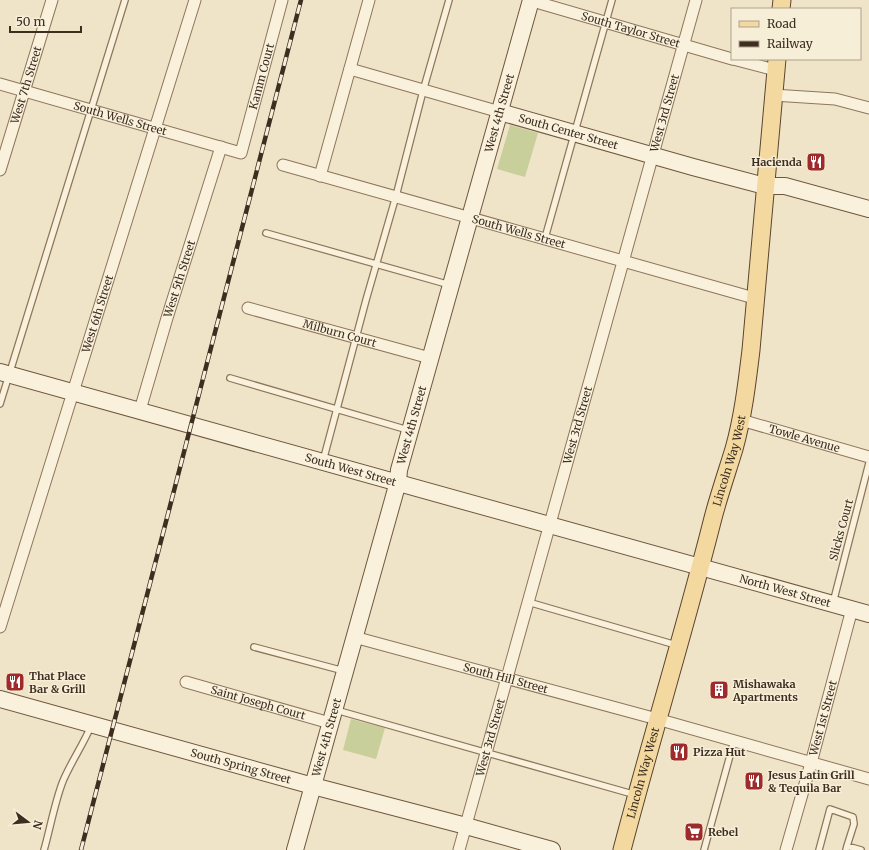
<svg xmlns="http://www.w3.org/2000/svg" width="869" height="850" viewBox="0 0 869 850" font-family="Merriweather,serif">
<style>
.green{fill:#c9cf9b}
.lines{fill:none;stroke-linecap:round;stroke-linejoin:round}
.lane-casing{stroke:#8d765c;stroke-width:8}
.street-casing{stroke:#8d765c;stroke-width:13}
.secondary-casing{stroke:#6f573f;stroke-width:18}
.primary-casing{stroke:#5b4430;stroke-width:19}
.lane{stroke:#faf1dc;stroke-width:5.5}
.street{stroke:#faf1dc;stroke-width:11}
.secondary{stroke:#faf1dc;stroke-width:16}
.primary{stroke:#f3d9a0;stroke-width:17}
.rail-casing{stroke:#3d2e20;stroke-width:4.5}
.rail{stroke:#f7eed8;stroke-width:3;stroke-dasharray:9;stroke-linecap:butt}
.labels{text-anchor:middle;dominant-baseline:central;stroke-width:3;stroke-linejoin:round;paint-order:stroke}
.street-label{font-size:11px;fill:#3d2e20;stroke:#f7eed8}
.poi-label{font-size:11px;font-weight:bold;fill:#3d2e20;stroke:#f7eed8;text-anchor:start}
</style>
<rect width="100%" height="100%" fill="#f0e4c8"/>
<path class="green" d="M510 125 538 133 525 177 497 169Z
M351 719 385 728 376 759 343 750Z"/>
<g class="lines">
<defs>
<path id="lane" d="M266 233 450 285
M545 238 612 0
M230 378 408 430
M0 404 125 0
M323 461 366 300 396 196 423 91 449 0
M528 602 676 645
M833 603 869 463
M254 647 344 671
M336 710 636 795
M44 850C50 829 55 801 63 781 71 762 83 745 91 726
M704 850 734 741
M819 850 830 809 853 817 854 824 847 846
M846 850 847 846 861 850"/>
<g id="street">
<path id="s1" d="M529 0 732 59"/>
<path d="M733 59 775 70"/>
<path d="M350 69 500 112"/>
<path id="s2" d="M0 84 241 153 282 0"/>
<path d="M773 95 835 99 869 108"/>
<path id="s3" d="M283 165 754 298"/>
<path id="s4" d="M0 170 52 0"/>
<path d="M320 176 369 0"/>
<path id="s5" d="M248 308 430 358"/>
<path id="s6" d="M140 410 167 318 221 147"/>
<path id="s7" d="M741 420 869 457"/>
<path id="s8" d="M0 627 195 0"/>
<path id="s9" d="M354 637 657 719 869 779"/>
<path id="s10" d="M186 682 330 723"/>
<path id="s11" d="M459 850 696 0"/>
<path id="s12" d="M786 850 811 763 852 609"/>
</g>
<g id="secondary">
<path id="s13" d="M500 112 693 167 765 186H785L869 209"/>
<path id="s14" d="M0 372 869 614"/>
<path id="s15" d="M0 699 313 786 466 826 552 850"/>
<path id="s16" d="M295 850 398 482 399 470 531 0"/>
</g>
<g id="primary">
<path d="M781 9 782 0"/>
<path id="s17" d="M622 850C651 739 685 629 713 518 719 495 727 472 734 449 743 417 747 383 751 350L777 59"/>
</g>
</defs>
<use href="#lane" class="lane-casing"/>
<use href="#street" class="street-casing"/>
<use href="#secondary" class="secondary-casing"/>
<use href="#primary" class="primary-casing"/>
<use href="#lane" class="lane"/>
<use href="#street" class="street"/>
<use href="#secondary" class="secondary"/>
<use href="#primary" class="primary"/>
<defs>
<path id="rail" d="M81 850 301 0"/>
</defs>
<use href="#rail" class="rail-casing"/>
<use href="#rail" class="rail"/>
</g>
<defs>
<symbol id="restaurant-square" viewBox="-11 -11 22 22"><rect x="-9" y="-9" width="18" height="18" rx="4" fill="#9e2a2b" stroke="#f7eed8"/><path d="M-5-6h1v4h1v-4h1v4h1v-4h1v5L-1.5 .5V6h-2V.5L-5-1ZM5-6V6H3V1.5H1.5Q1.5-4 5-6Z" fill="#fff"/></symbol>
<symbol id="building-square" viewBox="-11 -11 22 22"><rect x="-9" y="-9" width="18" height="18" rx="4" fill="#9e2a2b" stroke="#f7eed8"/><path d="M-4-6H4V6H1V3H-1V6H-4ZM-2.5-4.3h1.7v1.8h-1.7ZM.8-4.3h1.7v1.8H.8ZM-2.5-1h1.7V.8h-1.7ZM.8-1h1.7V.8H.8Z" fill="#fff"/></symbol>
<symbol id="supermarket-square" viewBox="-11 -11 22 22"><rect x="-9" y="-9" width="18" height="18" rx="4" fill="#9e2a2b" stroke="#f7eed8"/><path d="M-6-5.5h2.5l.6 2H6L4.5 2H-2.5L-4.4-4H-6ZM-1.5 3.2a1.3 1.3 0 1 0 .1 0ZM3 3.2a1.3 1.3 0 1 0 .1 0Z" fill="#fff"/></symbol>
</defs>
<g fill-rule="evenodd">
<use href="#restaurant-square" x="805" y="151" width="22" height="22"/>
<use href="#restaurant-square" x="4" y="671" width="22" height="22"/>
<use href="#building-square" x="708" y="679" width="22" height="22"/>
<use href="#restaurant-square" x="668" y="741" width="22" height="22"/>
<use href="#restaurant-square" x="743" y="770" width="22" height="22"/>
<use href="#supermarket-square" x="683" y="821" width="22" height="22"/>
</g>
<g class="labels">
<g class="street-label">
<text stroke="none"><textPath href="#s1" startOffset="106">South Taylor Street</textPath></text>
<text stroke="none"><textPath href="#s2" startOffset="330">Kamm Court</textPath></text>
<text stroke="none"><textPath href="#s4" startOffset="89">West 7th Street</textPath></text>
<text stroke="none"><textPath href="#s16" startOffset="765">West 4th Street</textPath></text>
<text stroke="none"><textPath href="#s11" startOffset="765">West 3rd Street</textPath></text>
<text stroke="none"><textPath href="#s2" startOffset="125">South Wells Street</textPath></text>
<text stroke="none"><textPath href="#s13" startOffset="71">South Center Street</textPath></text>
<text stroke="none"><textPath href="#s3" startOffset="245">South Wells Street</textPath></text>
<text stroke="none"><textPath href="#s6" startOffset="137">West 5th Street</textPath></text>
<text stroke="none"><textPath href="#s8" startOffset="328">West 6th Street</textPath></text>
<text stroke="none"><textPath href="#s5" startOffset="95">Milburn Court</textPath></text>
<text stroke="none"><textPath href="#s16" startOffset="441">West 4th Street</textPath></text>
<text stroke="none"><textPath href="#s11" startOffset="441">West 3rd Street</textPath></text>
<text stroke="none"><textPath href="#s7" startOffset="66">Towle Avenue</textPath></text>
<text stroke="none"><textPath href="#s17" startOffset="404">Lincoln Way West</textPath></text>
<text stroke="none"><textPath href="#s14" startOffset="364">South West Street</textPath></text>
<text transform="translate(841 530) rotate(-75)">Slicks Court</text>
<text stroke="none"><textPath href="#s14" startOffset="815">North West Street</textPath></text>
<text stroke="none"><textPath href="#s9" startOffset="157">South Hill Street</textPath></text>
<text stroke="none"><textPath href="#s10" startOffset="75">Saint Joseph Court</textPath></text>
<text stroke="none"><textPath href="#s12" startOffset="137">West 1st Street</textPath></text>
<text stroke="none"><textPath href="#s16" startOffset="117">West 4th Street</textPath></text>
<text stroke="none"><textPath href="#s11" startOffset="117">West 3rd Street</textPath></text>
<text stroke="none"><textPath href="#s15" startOffset="250">South Spring Street</textPath></text>
<text stroke="none"><textPath href="#s17" startOffset="80">Lincoln Way West</textPath></text>
</g>
<g class="poi-label">
<text x="802" y="162" text-anchor="end">Hacienda</text>
<text x="29" y="676">That Place<tspan x="29" dy="13">Bar &amp; Grill</tspan></text>
<text x="733" y="684">Mishawaka<tspan x="733" dy="13">Apartments</tspan></text>
<text x="693" y="752">Pizza Hut</text>
<text x="768" y="775">Jesus Latin Grill<tspan x="768" dy="13">&amp; Tequila Bar</tspan></text>
<text x="708" y="832">Rebel</text>
</g>
</g>
<rect x="731" y="8" width="130" height="52" fill="#f7eed8" stroke="#ada18e"/>
<rect x="739" y="21" width="20" height="6" fill="#f3d9a0" stroke="#ada18e"/>
<text x="767" y="28" font-size="12" fill="#3d2e20">Road</text>
<rect x="739" y="41" width="20" height="6" fill="#3d2e20" stroke="#ada18e"/>
<text x="767" y="48" font-size="12" fill="#3d2e20">Railway</text>
<g transform="translate(28 822) rotate(106)" stroke="#f7eed8" stroke-width="3" paint-order="stroke">
<path d="M0-3L7 15L0 10L-7 15Z" fill="#3d2e20"/>
<text y="-6" font-size="11" font-weight="bold" text-anchor="middle" fill="#3d2e20">N</text>
</g>
<path d="M10 26v6h71v-6" fill="none" stroke="#3d2e20" stroke-width="2"/>
<text x="16" y="26" font-size="12" fill="#3d2e20" stroke="#f7eed8" stroke-width="3" paint-order="stroke">50 m</text>
</svg>
